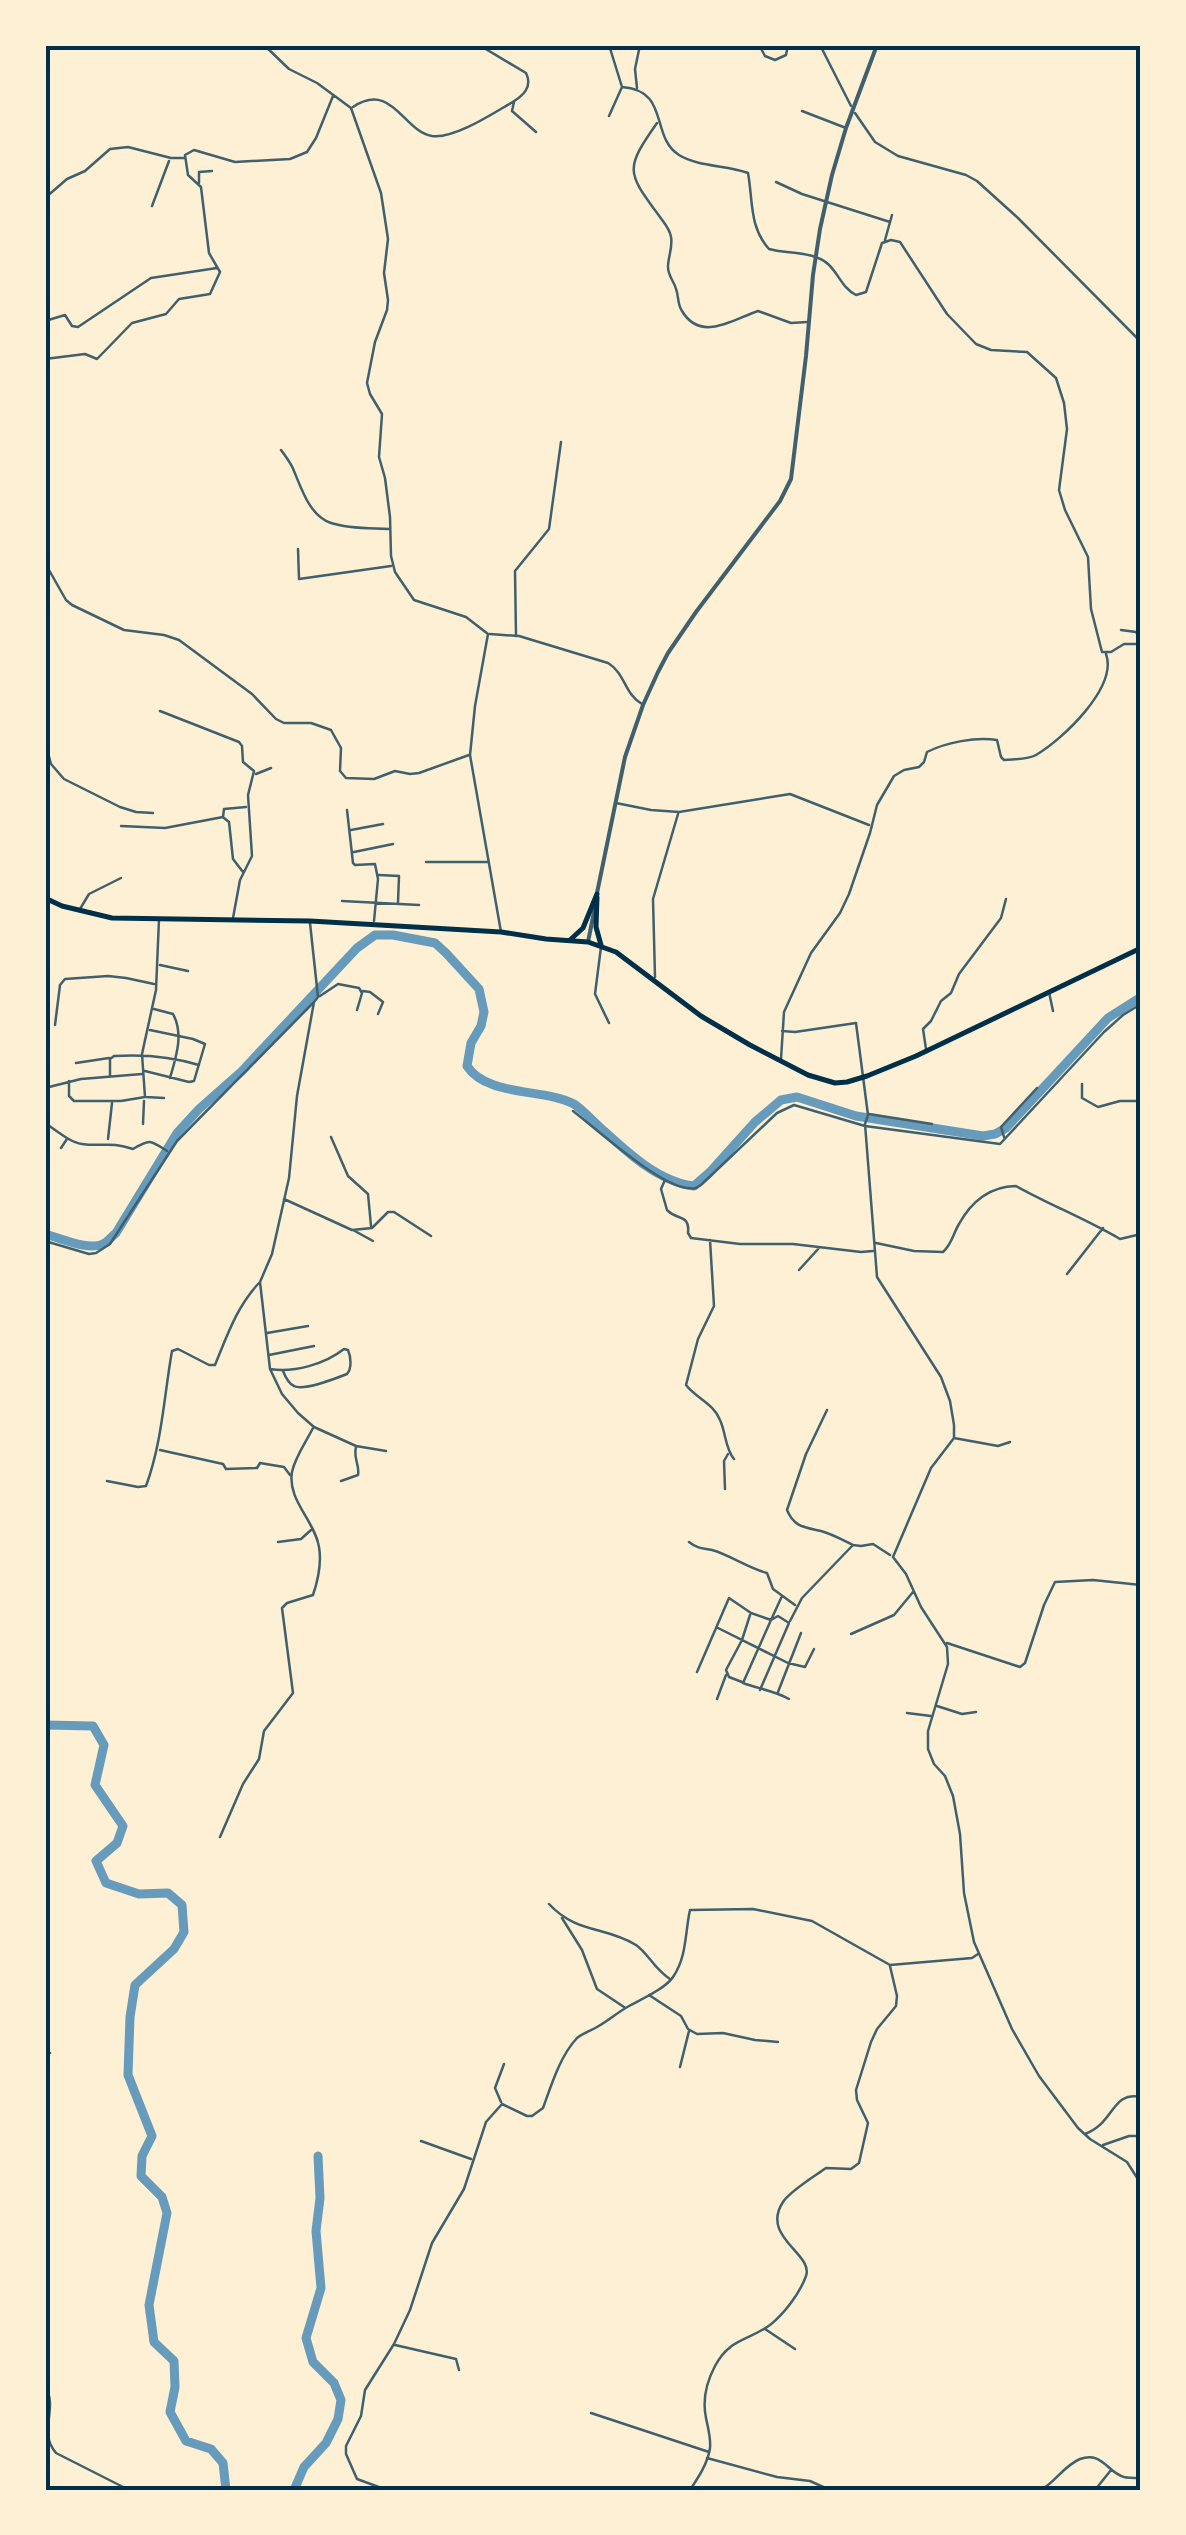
<svg xmlns="http://www.w3.org/2000/svg" width="1186" height="2535" viewBox="0 0 1186 2535" font-family="Manrope,sans-serif">
<style>
.lines{fill:none;stroke-linecap:round;stroke-linejoin:round}
.river{stroke:#669bbc;stroke-width:9}
.minor{stroke:#3f606c;stroke-width:2.5}
.tertiary{stroke:#3f606c;stroke-width:4}
.primary{stroke:#003049;stroke-width:5}
.neatline{fill:none;stroke:#003049;stroke-width:4}
</style>
<rect width="100%" height="100%" fill="#fdf0d5"/>
<g class="lines">
<path class="river" d="M45 1234C60 1238 89 1251 103 1244 108 1242 111 1237 116 1233L177 1133 199 1109 242 1071 357 948 375 935H393L435 943 446 953 479 989 484 1012 481 1026 471 1043 467 1066C487 1097 544 1088 574 1104 584 1111 594 1122 603 1130 628 1153 659 1182 694 1186L710 1172 755 1122 781 1100 797 1097 856 1116 983 1136 995 1134 1006 1128 1108 1018 1141 997
M45 1725 93 1726 104 1745 95 1785 123 1826 117 1843 96 1861 106 1883 139 1894 168 1893 182 1905 184 1932 174 1949 135 1985 130 2017 128 2075 152 2136 142 2156 141 2176 162 2197 167 2213 149 2305 154 2342 174 2361 175 2387 170 2412 186 2441 211 2449 223 2463 226 2490
M294 2490 304 2467 326 2443 338 2419 341 2400 334 2383 313 2362 306 2338 321 2288 316 2231 320 2198 318 2156"/>
<path class="minor" d="M264 45 289 69 317 83 351 108 381 193 388 239 384 273 388 300 387 310 375 342 367 383 370 394 382 414 379 457 385 478 390 517 391 556 395 572 414 600 466 617 488 634 475 706 470 755 501 932
M609 45 622 87
M759 45 765 56 775 60 786 55 788 45
M820 45 851 106
M637 88 635 69 640 45
M514 102 512 111 536 132
M353 107C392 81 403 131 432 136 454 139 492 114 511 103 523 96 533 87 526 73L479 45
M802 111 846 128
M855 113 875 142 898 156 966 175 977 181 1018 218 1141 342
M609 116 622 87C670 90 650 137 679 155 698 167 727 165 748 173 753 200 749 227 769 249 786 254 814 251 828 264 839 274 842 288 856 295L866 292 882 243 891 240 900 242 947 314 976 344 991 350 1027 352 1056 378 1064 403 1067 429 1059 490 1065 510 1088 557 1091 609 1102 652H1111L1124 644H1141
M657 123C624 170 627 172 660 217 664 223 670 229 671 237 673 247 668 257 668 267 668 276 674 281 676 289 679 296 677 304 682 311 701 343 734 319 758 311L791 323 807 322
M776 182 802 194 890 222
M199 183V172L212 171
M45 198 67 179 85 171 110 149 128 147 171 158H184
M152 206 169 161
M885 240 892 215
M45 321 65 315 72 326 78 327 151 278 217 268
M45 359 85 354 97 359 132 323 166 314 179 299 210 294 220 272 209 253 201 187 188 175 185 155 194 150 235 162 290 159 307 152 316 138 333 96
M281 450C286 457 291 463 294 471 302 490 310 516 331 523 349 529 371 528 389 529
M298 549 299 579 391 566
M45 563 66 600 72 605 124 630 164 635 179 640 252 694 276 719 284 723H311L331 730 341 748 340 771 346 778 374 779 395 771 410 774 419 773 469 755
M1121 630 1136 632 1141 641
M490 634 519 636 608 663C625 673 625 695 642 704
M516 636 515 571 549 529 561 442
M160 711 239 742 242 746 243 762 254 771 248 795 252 856 240 880 233 918
M45 742 51 764 64 779 120 807 136 812 153 813
M256 774 271 768
M616 803 651 810 679 812 790 794 869 825
M347 810 353 863 355 865 375 864 378 879 374 921
M224 818 229 822 233 859 243 872
M121 826 165 828 223 817 224 809 246 807
M351 830 383 824
M354 852 393 844
M426 862H488
M379 875 399 876 398 902
M342 901 419 905
M80 909 89 894 121 878
M310 923 318 997 314 1002 297 1096 289 1178 272 1254 260 1282 270 1369 282 1394 298 1413 314 1427 356 1446 386 1451
M601 947 595 994 609 1023
M160 965 188 971
M655 977 653 899 678 814
M363 991 370 992 383 1002 378 1014
M1049 992 1053 1011
M320 996 338 984 359 988 362 993 357 1010
M154 1009 173 1014C184 1034 176 1057 170 1078
M55 1025 60 985 65 979 108 976 126 978 154 984
M782 1031 795 1032 856 1023 868 1115 865 1124 877 1277 941 1377 950 1401 954 1425V1438L931 1468 893 1557 906 1574 921 1607 947 1647 948 1664 928 1731V1749L934 1764 945 1776 953 1796 960 1834 964 1893 974 1942 1012 2029 1039 2076 1078 2128 1090 2139 1127 2162 1141 2184
M926 1049 923 1029 931 1021 941 1001 951 993 959 974 1001 918 1006 899
M781 1059 784 1012 811 953 840 913 849 894 870 833 877 805 894 776 904 770 919 767 924 762 927 752C947 742 975 737 997 740L1001 757 1004 760C1014 759 1027 760 1036 755 1063 739 1118 687 1106 654
M76 1063 109 1058
M145 1071 189 1082 194 1081 205 1044 193 1039 150 1030
M110 1076V1059L114 1056C144 1054 170 1056 199 1065
M69 1081V1096L74 1101H121L145 1097 142 1054 156 990 159 919
M1082 1084V1098L1098 1107 1120 1101H1141
M45 1088 81 1079 142 1074
M146 1097 164 1098
M573 1111C599 1131 657 1184 687 1188 696 1189 695 1189 702 1184L777 1113 794 1105 865 1126 1000 1144 1104 1032 1123 1015 1141 1004
M869 1114 932 1124
M45 1123C56 1130 69 1142 82 1144 103 1147 110 1141 133 1149 150 1139 150 1140 167 1151
M143 1124 144 1101
M331 1137 348 1176 368 1194 371 1226
M1004 1137 1001 1127 1037 1088
M108 1139 112 1103
M61 1148 67 1139
M665 1180 661 1189 667 1210C678 1221 690 1214 688 1233L691 1238 740 1244H793L861 1252 873 1251
M284 1199 352 1230 372 1228 388 1212H394L431 1236
M353 1230 373 1241
M710 1240 714 1306 698 1339 686 1385C696 1398 714 1404 720 1420 726 1433 725 1448 734 1459
M45 1241 89 1254 96 1253 110 1244 177 1141 313 1003
M876 1243 914 1251 943 1252C952 1244 953 1234 959 1224 971 1202 990 1186 1016 1186 1050 1205 1086 1219 1120 1239L1141 1234
M799 1270 819 1248
M1067 1274 1103 1228
M267 1333 308 1326
M269 1355 314 1346
M270 1369C294 1373 325 1364 344 1349L348 1350C351 1357 352 1368 347 1374 337 1378 303 1391 294 1386 289 1384 285 1376 283 1371
M827 1410 806 1454 787 1510C794 1527 804 1527 821 1531 832 1534 843 1540 853 1545
M954 1438 998 1446 1010 1442
M160 1450 223 1464 226 1469 257 1468 260 1463 284 1467 290 1475
M107 1481 138 1487 146 1486C162 1443 164 1396 172 1351L178 1349 209 1365H215C227 1336 237 1306 259 1283
M341 1481 358 1475C360 1465 353 1459 356 1447
M725 1489 724 1461 728 1454
M278 1542 301 1539 311 1530
M689 1542C698 1549 702 1548 712 1550 730 1555 748 1568 767 1573L773 1589 795 1605
M790 1621 802 1598 853 1545 861 1546 873 1544 890 1555
M718 1628 788 1663 805 1667 814 1649
M851 1634 894 1615 913 1592
M947 1643 1020 1667 1025 1663 1044 1605 1055 1582 1093 1580 1141 1585
M697 1672 729 1598 751 1613 771 1620 782 1596
M742 1682 729 1677 726 1670 742 1640 750 1615
M760 1690 789 1623 778 1616 771 1620 743 1683C759 1689 775 1691 789 1699
M778 1692 801 1633
M717 1699 726 1675
M937 1706 962 1714 976 1712
M907 1713 931 1716
M220 1837 243 1784 259 1759 264 1731 293 1693 282 1608 287 1603 313 1595C318 1580 322 1564 319 1547 315 1521 287 1500 292 1472 295 1457 306 1442 313 1428
M549 1904C577 1934 605 1926 636 1945 648 1953 654 1969 670 1979
M562 1918 582 1950 597 1989 624 2007
M649 1995 681 2016 688 2029 697 2034 723 2033 755 2040 778 2042
M45 2053H50
M680 2067 689 2031
M501 2102 495 2088 504 2064
M1085 2134C1115 2123 1111 2091 1141 2097
M421 2141 471 2159
M1103 2145 1129 2136H1141
M765 2329 795 2349
M395 2345 456 2359 459 2370
M45 2386C59 2409 37 2431 56 2453L129 2490
M591 2413 709 2452
M707 2458 777 2477 810 2481 830 2490
M387 2490 357 2479 346 2454V2446L361 2416 365 2390 394 2344 410 2310 432 2243 464 2189 486 2122 502 2104 527 2116H532L543 2108C551 2086 560 2056 577 2038 583 2033 590 2031 597 2027 608 2021 618 2012 629 2006 642 1999 666 1988 673 1977 687 1957 685 1932 690 1910L753 1909 812 1921 890 1965 972 1958 978 1954
M690 2490C698 2478 708 2463 710 2448 711 2438 708 2428 706 2418 702 2399 706 2383 715 2366 730 2338 748 2341 770 2325 784 2314 800 2293 806 2276 814 2254 760 2237 783 2202 790 2191 815 2176 826 2168L851 2169 859 2163 868 2123 857 2100 856 2090 871 2042 877 2029 896 2006 897 1996 890 1966
M1041 2490C1055 2482 1065 2465 1080 2459 1102 2451 1107 2472 1124 2477 1128 2478 1138 2478 1141 2478
M1095 2490 1111 2470"/>
<path class="tertiary" d="M597 893 625 757 643 705 658 672 668 653 696 612 780 501 791 479 806 356 813 275 820 229 832 175 846 128 877 45
M588 942 595 907"/>
<path class="primary" d="M597 897 596 927 601 945
M45 898 62 906 112 918 310 921 501 932 546 939 588 942 616 952 701 1016 750 1045 808 1075 835 1083 847 1082 867 1076 916 1056 1141 948
M570 940 583 928 597 894"/>
</g>
<rect width="1186" height="2535" fill="none" stroke="#fdf0d5" stroke-width="95"/>
<rect x="48" y="48" width="1090" height="2440" class="neatline"/>
</svg>
